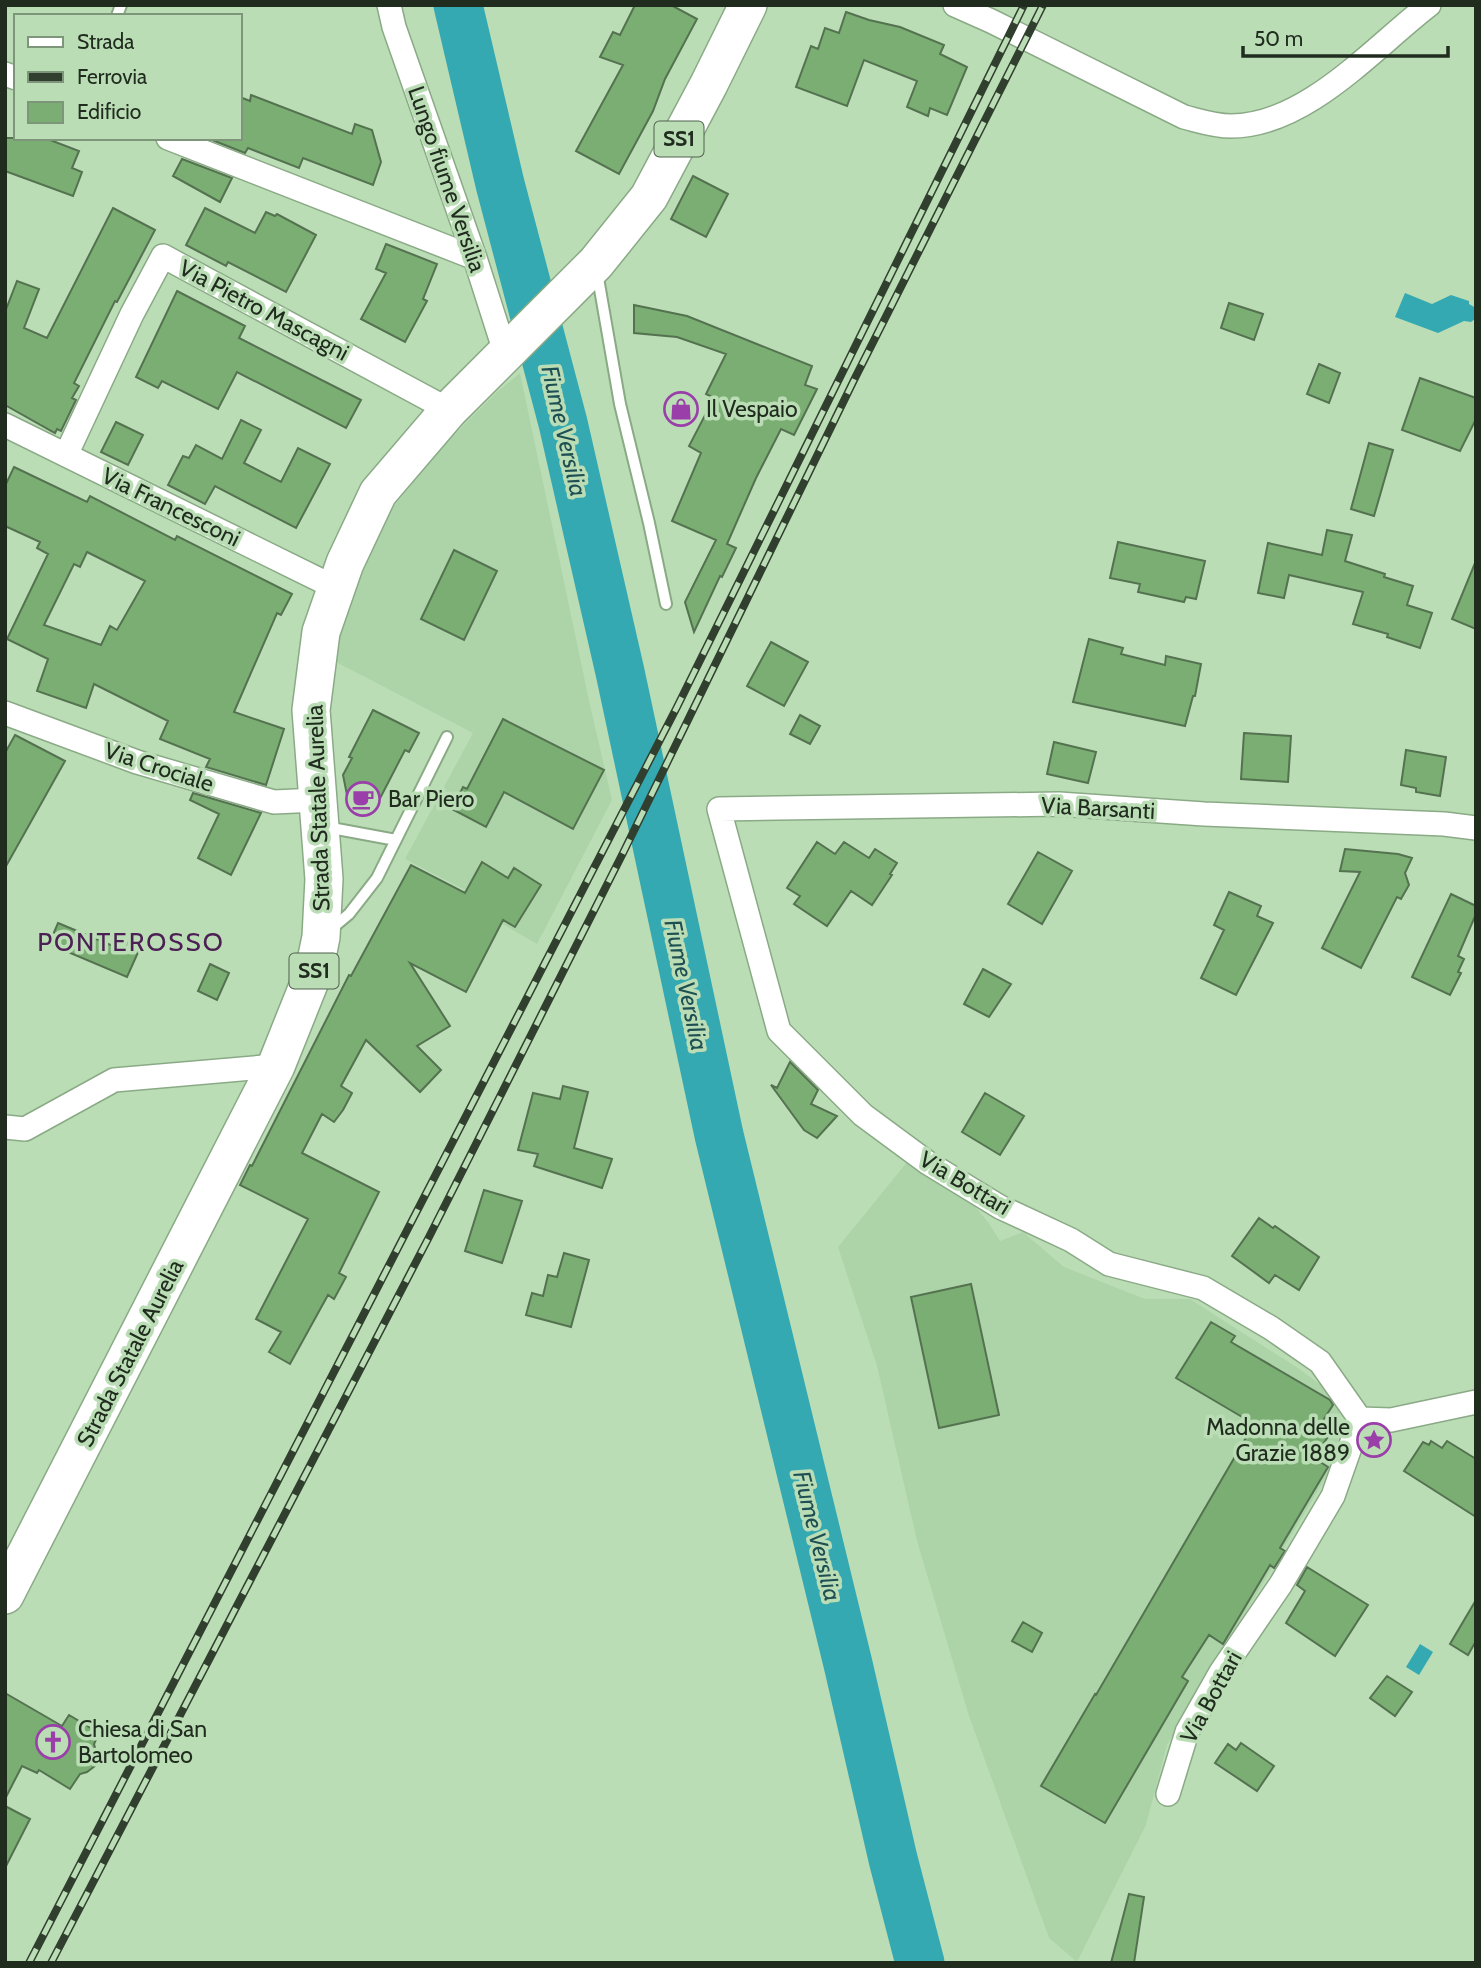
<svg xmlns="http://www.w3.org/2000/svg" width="1481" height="1968" viewBox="0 0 1481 1968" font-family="Cabin,sans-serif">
  <rect width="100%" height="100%" fill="#bbddb6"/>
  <path fill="#add4a8" d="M520,373l70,332 22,95 -75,144 -76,-44 4,-10 -60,-31 68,-126 -139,-72 20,-84 36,-66 56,-68 51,-51z
    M908,1161l64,42 16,19 12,19 23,-9 41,35 81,32h45l111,71 34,26 4,15 1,21 -8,35 -165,278 -21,80 -69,137 -28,-24 -80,-222 -52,-175 -40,-175 -39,-119z"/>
  <path fill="#35a9b1" d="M1405,293l27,11 19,-9 18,6v3l7,4v10l-5,4 -7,-1 -26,12 -43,-16z
    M1420,1644l13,8 -14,23 -13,-8z"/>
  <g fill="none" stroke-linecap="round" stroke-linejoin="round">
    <path stroke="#35a9b1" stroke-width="49" d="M458,5l42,179 63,239 57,249 99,463 129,529 45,195 27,104"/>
  </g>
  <path fill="#7aae73" stroke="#547250" stroke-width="2" fill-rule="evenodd" d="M635,5h36l26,14 -32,60 -12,32 -34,63 -43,-23 47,-86 -23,-8 13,-25 7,3z
    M846,12l23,8 31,7 44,18 -4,9 27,13 -20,48 -17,-7 -2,8 -21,-9 10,-26 -53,-21 -17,46 -51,-19 15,-41 7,3 7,-21 14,5z
    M251,95l101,39 3,-10 17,6 9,32 -8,23 -70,-27 -4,10 -51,-20 -3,5 -38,-15h33v-41l10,4z
    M5,138h40l34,13 -7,17 10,4 -9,24 -68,-25z
    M182,159l50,19 -12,24 -47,-26z
    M693,176l35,18 -22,43 -35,-18z
    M113,208l42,22 -38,72 -2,-1 -41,82 5,3 -7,12 4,2 -15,31 -4,-2 -2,4 -50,-28v-93l12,-31 22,8 -15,39 23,10z
    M205,208l50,25 11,-21 9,4 2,-2 39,21 -30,57 -58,-30 -2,4 -40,-21z
    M386,244l51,20 -14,35 4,2 -22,41 -44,-23 25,-46 -10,-4z
    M177,291l68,35 -6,12 122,62 -15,28 -109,-56 -19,37 -56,-28 -4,7 -22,-11z
    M1229,303l34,11 -9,26 -33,-12z
    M634,305l53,11 125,50 -7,19 12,4 -23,46 -13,-6 -25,49 -29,66 9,4 -14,29 -2,-1 -26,56 -9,-30 31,-62 -44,-19 29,-68 -12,-7 25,-48 -8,-4 20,-40 -49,-17 -43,-4z
    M1319,364l21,9 -11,30 -22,-9z
    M1420,378l56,20v21l-16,32 -58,-21z
    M241,420l20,10 -17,33 37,19 17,-34 32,16 -34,64 -81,-42 -10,18 -37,-19 15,-29 6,2 7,-13 26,14z
    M116,422l27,13 -15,30 -27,-13z
    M1369,443l24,7 -19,66 -23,-7z
    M14,467l73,35 3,-6 85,44 2,-4 115,58 -11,21 -4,-2 -43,99 50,17 -18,56 -60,-18 4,-8 -50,-20 8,-18 -74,-37 -8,24 -49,-17 11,-32 -41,-20 41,-85 -11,-6 3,-6 -35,-16v-40zM87,552l58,29 -28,49 -7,-4 -9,19 -57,-20 30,-61 6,3z
    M1327,530l25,5 -7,26 40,13 -1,3 29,9 -6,19 25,8 -12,35 -33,-11 1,-3 -35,-10 10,-32 -74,-17 -5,23 -26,-5 10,-50 54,12z
    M1118,542l87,19 -9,38 -10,-2 -2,5 -46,-10 2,-8 -30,-6z
    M454,550l43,21 -33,69 -43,-21z
    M1475,563h1v66l-24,-10z
    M1089,639l34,9 -2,6 44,11 1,-9 35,8 -6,32h-2l-8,30 -112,-24z
    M771,642l37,20 -24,44 -37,-20z
    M373,710l46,23 -10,19 -4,-2 -32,62 -25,-12 -5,-25 9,-17 -3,-1z
    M800,715l20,11 -10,18 -20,-10z
    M503,719l101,51 -31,59 -69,-37 -18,35 -34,-18 11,-22 4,2z
    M1244,733l47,3 -3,46 -47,-3z
    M15,735l50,26 -60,107v-115z
    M1054,742l42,10 -8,31 -41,-9z
    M1406,750l40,7 -6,39 -24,-4v-4l-15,-3z
    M193,793l68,20 -30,62 -33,-17 21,-44 -29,-14z
    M817,842l18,12 9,-12 25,16 6,-9 22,14 -7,11 2,1 -20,30 -21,-14 -24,35 -33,-22 6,-8 -13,-8z
    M1345,849l53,5 14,4 -7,15 4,12 -8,14 -4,-2 -36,71 -39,-20 38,-76 -20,-1z
    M1038,852l34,19 -30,53 -34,-20z
    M482,862l26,16 6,-10 27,17 -26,42 -12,-7 -37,72 -56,-29 40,63 -33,20 24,24 -21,22 -54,-52 -25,46 11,7 -9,17 -9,12 -12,-8 -20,39 77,39 -40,81 7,4 -12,22 -6,-4 -38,69 -21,-12 12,-20 -25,-13 52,-100 -68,-34 10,-20 2,1 97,-191 2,1 60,-111 54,28z
    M1229,892l32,14 -4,10 16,7 -37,72 -35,-17 23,-48 -10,-5z
    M1451,894l25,12v8l-18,42 6,3 -6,13 3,1 -11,22 -38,-18z
    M58,923l55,23 3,-8 24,10 -13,29 -78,-33z
    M210,964l19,9 -12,27 -19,-9z
    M983,969l28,15 -22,33 -25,-13z
    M790,1062l28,28 -7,14 26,12 -20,22 -13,-8 -33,-45 6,3z
    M563,1086l25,6 -14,56 38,11 -10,29 -68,-22 4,-12 -20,-4 15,-57 27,6z
    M985,1093l39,23 -24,39 -38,-23z
    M484,1190l38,11 -20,62 -37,-12z
    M1259,1218l14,10 2,-2 44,31 -20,33 -24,-15 -6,8 -37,-27z
    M564,1253l25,7 -18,67 -45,-12 6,-22 11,3 5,-21 9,2z
    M971,1284l28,131 -60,13 -28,-131z
    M1211,1322l24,14 -4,6 99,58 3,5 -11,17 11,7 -19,29 14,9 -48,81 5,3 -11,17 -4,-3 -47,79 -14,-9 -27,42 6,4 -83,142 -64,-37 54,-92 1,1 158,-271 -78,-46z
    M1431,1441l11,7 5,-7 29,18v58l-72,-46 19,-29 6,3z
    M1307,1567l61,38 -33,51 -49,-33 19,-32 -8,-6z
    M1476,1600v41l-8,14 -18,-11z
    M1023,1622l19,11 -10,19 -20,-11z
    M1387,1676l25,16 -17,24 -25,-18z
    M5,1693l57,33 7,-11 30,18 -5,11 3,11 -2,11 -8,6 -7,2 -10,15 -31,-19 -2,3 -15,-7 -17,33z
    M1241,1743l33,23 -17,25 -42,-28 13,-19 8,6z
    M5,1806l25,13 -25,49z
    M1129,1894l15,3 -10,66h-23z"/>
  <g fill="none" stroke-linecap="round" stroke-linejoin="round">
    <g stroke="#8aaa86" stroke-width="14">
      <path id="service" d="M117,16l4,-11
        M597,272l23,132 29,119 17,81
        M326,827l70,13
        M331,929l18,-15 28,-36 70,-141"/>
    </g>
    <g stroke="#8aaa86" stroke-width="26">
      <path id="minor" d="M389,5l5,22 81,231 30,94
        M955,5l36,16 193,96c16,4 30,9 47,9 75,0 142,-78 198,-121
        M5,74l11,4
        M168,138l307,120
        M5,425l331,163
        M66,455l66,-141 31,-58 286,154
        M5,713l132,49 137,40 43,-2
        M1476,828l-32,-4 -240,-10 -145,-10 -340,5 60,222 84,84 65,48 72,44 71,33 38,24 94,24 68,40 49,34 40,57 31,1 85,-18
        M5,1127l20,2 89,-49 162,-14
        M1168,1794l19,-62 34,-60 60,-88 52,-88 27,-77"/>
    </g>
    <g stroke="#8aaa86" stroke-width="40">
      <path id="primary" d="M5,1595l271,-529 38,-95 7,-34 3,-58 -13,-169 10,-78 24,-69 33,-70 71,-83 147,-147 53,-66 60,-113 39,-79"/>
    </g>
    <use href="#service" stroke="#fff" stroke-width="10"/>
    <use href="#minor" stroke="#fff" stroke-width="23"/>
    <use href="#primary" stroke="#fff" stroke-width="37"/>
    <g stroke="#313f2e" stroke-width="8">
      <path id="rail" d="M29,1963l648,-1256 347,-702
        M51,1963l378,-726 194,-384 232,-475 188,-373"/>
    </g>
    <use href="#rail" stroke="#bbddb6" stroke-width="5" stroke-dasharray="16" stroke-linecap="butt"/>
  </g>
  <defs>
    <g id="shop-ring" transform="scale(1.75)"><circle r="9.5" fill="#bbddb6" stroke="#9a3faa" stroke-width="1.5"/><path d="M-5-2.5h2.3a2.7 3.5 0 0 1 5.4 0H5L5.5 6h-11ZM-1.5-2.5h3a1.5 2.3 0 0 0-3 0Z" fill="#9a3faa"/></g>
    <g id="cafe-ring" transform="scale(1.75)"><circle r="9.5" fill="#bbddb6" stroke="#9a3faa" stroke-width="1.5"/><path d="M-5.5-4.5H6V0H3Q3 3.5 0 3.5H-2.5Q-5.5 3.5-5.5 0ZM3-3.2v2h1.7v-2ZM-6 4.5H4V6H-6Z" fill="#9a3faa"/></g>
    <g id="sight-ring" transform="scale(1.75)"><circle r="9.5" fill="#bbddb6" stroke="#9a3faa" stroke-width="1.5"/><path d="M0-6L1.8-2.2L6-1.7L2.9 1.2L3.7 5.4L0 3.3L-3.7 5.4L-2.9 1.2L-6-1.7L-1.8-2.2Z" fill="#9a3faa"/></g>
    <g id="church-ring" transform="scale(1.75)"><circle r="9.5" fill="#bbddb6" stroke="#9a3faa" stroke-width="1.5"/><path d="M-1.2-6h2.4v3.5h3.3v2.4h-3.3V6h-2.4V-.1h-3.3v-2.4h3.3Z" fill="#9a3faa"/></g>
  </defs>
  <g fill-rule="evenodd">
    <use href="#shop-ring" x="681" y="409"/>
    <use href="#cafe-ring" x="363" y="799"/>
    <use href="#sight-ring" x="1374" y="1440"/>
    <use href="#church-ring" x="53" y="1742"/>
  </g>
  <g text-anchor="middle" stroke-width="7" stroke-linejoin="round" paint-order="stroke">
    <g fill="#bbddb6" stroke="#4e614c" stroke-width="2">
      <rect x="654.5" y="121.5" width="49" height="35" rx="5"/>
      <rect x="289.5" y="953.5" width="49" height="35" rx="5"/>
    </g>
    <g font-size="21" font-weight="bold" fill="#202c1e">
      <text x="679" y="146">SS1</text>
      <text x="314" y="978">SS1</text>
    </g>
    <g font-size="23" fill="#202c1e" stroke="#bbddb6">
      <text transform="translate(447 179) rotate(71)" y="8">Lungo fiume Versilia</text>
      <text transform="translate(264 310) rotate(28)" y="8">Via Pietro Mascagni</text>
      <text transform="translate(171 507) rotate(26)" y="8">Via Francesconi</text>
      <text transform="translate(159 767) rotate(18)" y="8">Via Crociale</text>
      <text transform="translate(318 808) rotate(-92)" y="8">Strada Statale Aurelia</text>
      <text transform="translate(1098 808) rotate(3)" y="8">Via Barsanti</text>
      <text transform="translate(965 1183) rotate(31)" y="8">Via Bottari</text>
      <text transform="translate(130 1353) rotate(-63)" y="8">Strada Statale Aurelia</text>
      <text transform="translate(1211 1697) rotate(-61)" y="8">Via Bottari</text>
    </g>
    <g font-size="23" fill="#202c1e" stroke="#bbddb6" text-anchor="start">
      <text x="706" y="417">Il Vespaio</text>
      <text x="388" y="807">Bar Piero</text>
      <text x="1350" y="1435" text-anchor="end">Madonna delle<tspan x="1350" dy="26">Grazie 1889</tspan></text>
      <text x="78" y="1737">Chiesa di San<tspan x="78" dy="26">Bartolomeo</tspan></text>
    </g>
    <g font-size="24" font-style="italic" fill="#1e4f52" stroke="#bbddb6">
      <text transform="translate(564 431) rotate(77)" y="8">Fiume Versilia</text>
      <text transform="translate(686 985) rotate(78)" y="8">Fiume Versilia</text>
      <text transform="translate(817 1536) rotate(76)" y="8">Fiume Versilia</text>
    </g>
    <g font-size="26" letter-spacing="2" fill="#4c2054" stroke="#bbddb6">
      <text x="131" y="951">PONTEROSSO</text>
    </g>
  </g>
  <rect width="1481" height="1968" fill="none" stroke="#202c1e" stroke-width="14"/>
  <rect x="14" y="14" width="228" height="126" fill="#bbddb6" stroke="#7d9679" stroke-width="2"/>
  <rect x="28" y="37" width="35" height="10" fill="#ffffff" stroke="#7d9679" stroke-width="2"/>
  <text x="77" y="49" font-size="21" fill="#202c1e">Strada</text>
  <rect x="28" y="72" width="35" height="10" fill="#313f2e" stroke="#7d9679" stroke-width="2"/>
  <text x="77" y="84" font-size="21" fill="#202c1e">Ferrovia</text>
  <rect x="28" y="102" width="35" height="21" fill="#7aae73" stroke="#7d9679" stroke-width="2"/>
  <text x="77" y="119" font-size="21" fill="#202c1e">Edificio</text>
  <path d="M1243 46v10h205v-10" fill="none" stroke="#202c1e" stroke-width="3.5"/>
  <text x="1254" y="46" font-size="21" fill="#202c1e" stroke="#bbddb6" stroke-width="5" paint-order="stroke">50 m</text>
</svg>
